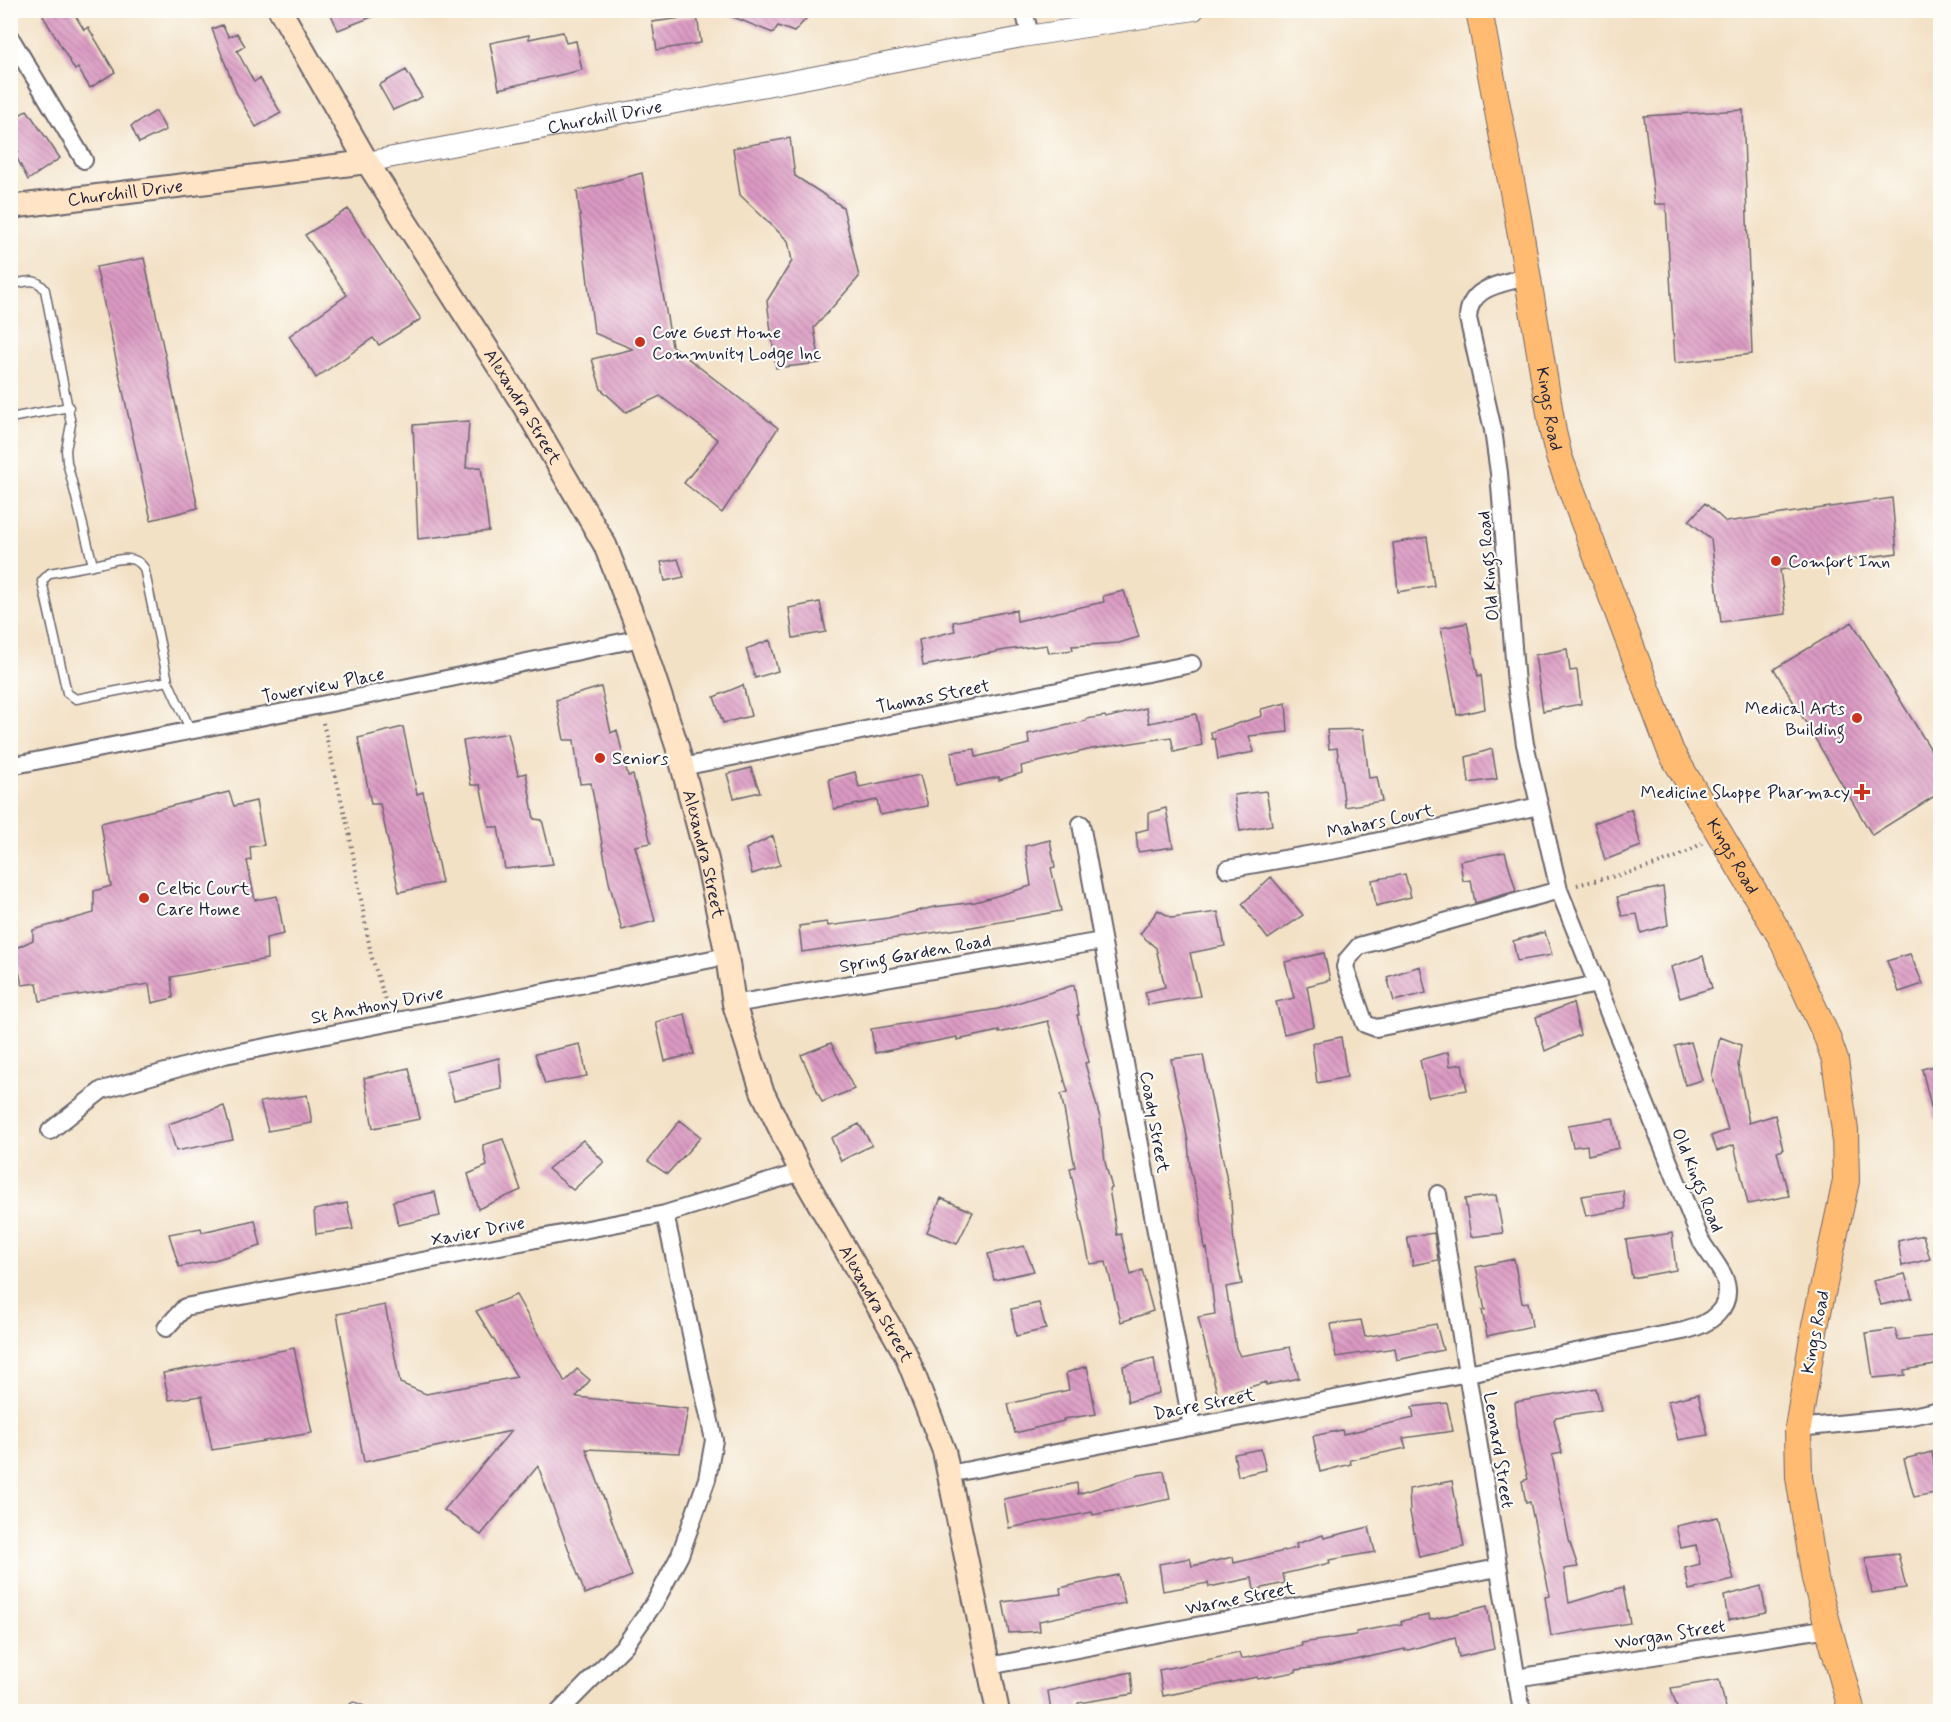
<svg xmlns="http://www.w3.org/2000/svg" width="1951" height="1722" viewBox="0 0 1951 1722" font-family="Mynerve,sans-serif">
  <defs>
    <pattern id="building-back-hatch" width="6" height="6" patternUnits="userSpaceOnUse" patternTransform="scale(1.5)"><rect width="6" height="6" fill="#dc9ac3"/><path d="M-1 5l2 2M0 0l6 6M5-1l2 2" fill="none" stroke="#b27da0"/></pattern>
  </defs>
  <rect width="100%" height="100%" fill="#fdfcf7"/>
  <filter id="ink" filterUnits="userSpaceOnUse"><feTurbulence type="fractalNoise" baseFrequency=".0167" numOctaves="2"/><feDisplacementMap in="SourceGraphic" scale="12" xChannelSelector="R" yChannelSelector="G"/><feConvolveMatrix kernelMatrix="1 2 1 2 8 2 1 2 1" color-interpolation-filters="sRGB"/></filter>
  <filter id="wash" filterUnits="userSpaceOnUse"><feTurbulence type="fractalNoise" baseFrequency=".008" numOctaves="4" result="noise"/><feDisplacementMap in="SourceGraphic" scale="24" xChannelSelector="R" yChannelSelector="G"/><feGaussianBlur stdDeviation="1.35" result="paint"/><feColorMatrix in="noise" values="0 0 0 0 0 0 0 0 0 0 0 0 0 0 0 0 0 1.4 0 .05"/><feComposite in="paint" operator="in"/></filter>
  <g filter="url(#wash)">
    <rect width="100%" height="100%" fill="#f3e1c6"/>
    <g id="blocks">
      <path fill="url(#building-back-hatch)" d="M52,10h20l12,20 4,-3 27,45 -25,16 -12,-20 -3,2 -32,-54z
        M329,10h56v2l-47,18z
        M716,10h98l-20,22 -16,-6 -5,7z
        M697,16l4,27 -44,7 -5,-28z
        M222,25l7,12 8,-4 8,13 -8,5 17,31 6,-4 21,35 -25,14 -20,-35 -24,-63z
        M563,32l3,11 10,-2 6,29 -83,19 -9,-46 39,-8v4z
        M406,70l16,27 -29,13 -14,-25z
        M27,110l33,48 -32,22 -13,-26 4,-2 -9,-14v-16z
        M1743,110l9,244 -77,9 -9,-159h-11l-11,-88z
        M156,111l10,19 -27,13 -8,-17z
        M790,138l5,38 48,31 16,70 -45,51 6,35 -44,5 -9,-67 25,-40 -4,-20 -48,-46 -7,-47z
        M642,173l30,173 106,82 -56,85 -38,-30 34,-43 -58,-44 -34,16 -25,-23 -9,-30 41,-10 -39,-16 -17,-142z
        M348,209l73,110 -42,26 -6,-7 -57,40 -27,-42 58,-41 -42,-60z
        M144,258l54,250 -47,12 -55,-253z
        M469,421l-3,47 15,-1 8,64 -71,8 -5,-114z
        M1892,498l5,55 -117,17 6,44 -65,8 -10,-83 -22,-18 16,-18 21,19z
        M1427,537l7,49 -36,6 -5,-49z
        M678,559l6,18 -19,4 -4,-19z
        M1124,591l15,46 -20,6 -47,3 1,4 -24,3 -2,-8 -41,5 -83,16 -4,-26 36,-9 -2,-9 63,-12 1,11 87,-19 -1,-6z
        M820,602l6,30 -33,6 -4,-30z
        M1852,622l89,144v26l-69,43 -98,-166z
        M1467,623l11,53 3,-1 4,34 -28,6 -16,-87z
        M770,640l8,31 -23,7 -9,-29z
        M1567,649l3,22 7,-1 4,34 -38,7 -8,-56z
        M743,685l8,31 -28,7 -9,-26z
        M601,687l10,46 6,-3 11,46 5,-1 18,68 -16,3 20,75 -33,9 -13,-48 -18,-99 -11,1 -6,-44h-10l-8,-40z
        M1286,703l2,29 -39,4 5,16 -36,7 -3,-20h-3l-1,-7 51,-16 -1,-7z
        M1146,708l3,15 47,-9 6,31 -28,7 -3,-15 -79,12 -71,17 1,7 -23,7v-3l-43,9 -5,-34 24,-3 1,8 53,-13 -1,-10 58,-13v-2l19,-3 1,2z
        M403,727l14,67 6,-2 19,91 -43,9 -19,-88h-9l-13,-66z
        M1363,729l6,49 8,-1 5,24 -37,6 -8,-59 -8,1 -2,-19z
        M508,733l10,42 8,-2 8,46 8,1 11,44 -48,5 -7,-42h-9l-9,-42h-9l-8,-44z
        M1492,749l5,30 -28,4 -3,-26z
        M751,768l9,24 -26,6 -7,-24z
        M855,772l4,15 61,-12 8,31 -48,9 -3,-15 -43,9 -5,-30z
        M1266,791l6,34 -32,6 -6,-36z
        M229,792l5,14 22,-5 8,44 -14,2 1,13 -4,1 8,39 22,-4 7,38 -18,4 1,21 -96,18 2,21 -21,5 -3,-19 -109,17 -3,-18 -15,2 -8,-36 19,-9v-10l61,-17v-22l17,-5 -10,-63z
        M1166,808l7,39 -35,5 -2,-20 12,-3v-16z
        M1631,809l10,37 -36,14 -11,-37z
        M773,836l7,29 -28,9 -6,-25z
        M1050,840l5,27 -4,1 10,43 -89,16 -170,25 -3,-26 28,-4 1,4 60,-8 46,-11 41,-5 56,-16 -6,-40z
        M1505,852l11,39 -41,12 -4,-23 -8,1 -3,-20z
        M1405,874l6,23 -35,9 -4,-26z
        M1271,877l32,38 -35,24 -26,-35z
        M1663,887l5,38 -27,8 -4,-19 -15,2 -5,-19z
        M1158,910l14,8 46,-6 7,34 -35,7 10,43 -52,9 -3,-13 20,-5 -9,-39 -16,-14z
        M1545,932l7,23 -35,6 -4,-20z
        M1324,953l6,27 -23,6 7,40 -30,8 -8,-32 18,-4 -9,-36z
        M1910,954l13,30 -24,8 -12,-31z
        M1703,956l9,32 -32,10 -9,-31z
        M1420,966l6,27 -32,8 -7,-24z
        M1074,985l5,30h-2l12,47 -4,1 15,55 5,44 7,26 -3,1 8,46 4,-1 10,41 11,-5 11,41 -32,11 -15,-60 -16,2 -20,-96 5,-1 -14,-73 7,-2 -20,-71 -49,12v-2l-42,9v-3l-82,16 -4,-24 127,-20z
        M1573,1003l7,32 -35,16 -9,-34z
        M685,1014l9,40 -29,7 -9,-39z
        M1341,1037l6,40 -30,6 -5,-40z
        M1720,1037l21,8 -3,20 11,58 26,-8 8,35 -6,2 12,44 -41,8 -14,-59 -17,6 -6,-15 17,-6 -16,-55z
        M1691,1042l11,38 -17,5 -10,-39z
        M831,1043l23,46 -32,13 -21,-47z
        M580,1044l7,32 -42,8 -10,-30z
        M1448,1052l2,14 12,-2 5,26 -39,7 -8,-37z
        M1203,1055l28,147 3,42 8,40 -16,3 10,61 4,8 50,-9 9,31 -33,7v-3l-48,15 -20,-80 17,-3 -8,-66 -2,1 -5,-40 -10,-41 -2,-27 -17,-82z
        M499,1058l3,31 -48,11 -8,-29z
        M1941,1064v54l-7,1 -12,-50z
        M409,1068l11,51 -47,9 -9,-50z
        M307,1095l5,28 -44,8 -8,-29z
        M224,1106l9,34 -57,11 -8,-27z
        M1613,1118l6,30 -31,7 -1,-10 -14,2 -5,-22z
        M680,1120l21,17 -34,37 -19,-13z
        M859,1124l13,21 -31,16 -10,-23z
        M503,1139l18,51 -43,19 -10,-35 19,-8 -4,-21z
        M583,1140l21,22 -31,28 -25,-21z
        M1623,1190l2,19 -39,7 -5,-20z
        M435,1192l5,24 -42,9 -5,-24z
        M1496,1195l7,38 -32,4 -6,-38z
        M941,1198l32,14 -16,32 -30,-12z
        M347,1203l6,26 -37,5 -2,-24z
        M255,1220l6,26 -50,15 -32,6 -10,-33 32,-6 1,4z
        M1434,1233l4,27 -25,5 -6,-28z
        M1672,1233l4,37 -44,8 -6,-38z
        M1923,1235l7,24 -28,7 -4,-25z
        M1024,1246l10,25 -40,9 -6,-26z
        M1514,1259l8,44 6,-1 4,24 -45,10 -5,-26h3l-9,-43z
        M1905,1274l7,24 -31,7 -8,-24z
        M516,1295l49,87 12,-13 13,11 -14,17 112,12 -8,44 -94,-4 46,127 -47,18 -47,-128 -57,69 -37,-25 67,-79 -147,31 -27,-148 48,-9 15,78 26,11 91,-17 -41,-66z
        M1039,1303l7,26 -30,7 -5,-27z
        M1361,1320l4,17 71,-13 7,26 -46,10 -2,-12 -59,9 -5,-33z
        M1895,1329l3,11 43,-5v29l-37,6 1,5 -32,3 -7,-45z
        M294,1348l18,85 -100,17 -10,-54 -33,4 -6,-27z
        M1154,1358l5,35 -31,9 -5,-36z
        M1087,1366l9,48 -33,5 1,2 -49,12 -7,-29 61,-14 -3,-17z
        M1596,1388l5,22 -45,7 -2,3 8,33 -10,2 17,85 9,27 -14,2 5,34 54,-16 7,36 -79,13 -6,-39 5,-1 -20,-94 -4,1 -4,-22 6,-2 -9,-37 -4,-40z
        M1698,1394l10,41 -30,5 -10,-39z
        M1447,1403l6,28 -50,7 3,10 -56,12 1,4 -31,8 -7,-36 29,-6 1,4 71,-16 -2,-11z
        M1261,1449l5,21 -28,6 -4,-22z
        M1932,1452l8,40 -26,5 -10,-38z
        M1164,1471l6,28 -77,16 -1,-3 -83,16 -5,-29 73,-16 1,11 61,-19z
        M1452,1481l12,66 -45,10 -9,-45 -1,-23z
        M1718,1517l16,63 -45,10 -4,-22 15,-4 -4,-19 -15,3 -5,-22z
        M1369,1527l6,25 -46,8 1,3 -47,11 2,9 -31,7 -2,-12 -43,9 -1,-4 -45,8 -4,-27 31,-6 2,8 41,-9 1,6 63,-15 -1,-4 27,-9 1,3z
        M1898,1554l8,34 -34,5 -7,-35z
        M1118,1575l7,28 -86,18 1,10 -31,2 -6,-31 58,-8 -1,-6z
        M1761,1586l5,26 -38,8 -4,-24z
        M1487,1606l7,43 -35,8 -4,-20 -50,14v-2l-73,16 -36,5v2l-38,7 -1,-2 -94,19 -4,-26 80,-17 2,6 61,-13 -1,-3 55,-8v-3l46,-8 -1,-3 28,-6 1,5z
        M1131,1672l2,22 -55,9 2,9h-29l-3,-21z
        M1719,1680l8,32h-49l-7,-24z"/>
    </g>
  </g>
  <g filter="url(#ink)">
    <use href="#blocks" fill-opacity="0" stroke="#6b656c" stroke-width="1.5"/>
    <g fill="none" stroke-linecap="round" stroke-linejoin="round">
      <g stroke="#6b656c" stroke-width="11">
        <path id="service" d="M10,285c15,-3 26,-9 35,5l26,134 -5,26 1,12 26,103c18,-3 40,-14 51,3l24,113 23,50
          M10,418l59,-11
          M93,565l-43,8 -8,8 25,112 9,6 92,-18
          M349,1712l5,-5 12,5"/>
      </g>
      <g stroke="#6b656c" stroke-width="20">
        <path id="minor" d="M1024,10l6,25
          M10,37l74,123
          M10,766l341,-67 290,-61
          M682,767l510,-103
          M1081,824l111,603
          M1227,869l120,-21 192,-42
          M1559,890l-200,56 -12,14 -2,7 20,57 11,4 222,-44
          M734,1004l368,-63
          M50,1131l52,-41 123,-35 502,-99
          M1438,1194l84,518
          M166,1328l19,-21 480,-93 136,-42
          M1798,1428l109,-11 33,-7
          M949,1474l734,-143c26,-6 53,-23 41,-54 -6,-13 -16,-24 -23,-36l-142,-351 -34,-146 -9,-60 -17,-211 -6,-43 -25,-112c1,-33 36,-34 60,-42
          M989,1666l509,-98
          M1516,1678l313,-50
          M559,1712l66,-67 30,-43 25,-47 27,-76 7,-39 -49,-226"/>
      </g>
      <g stroke="#6b656c" stroke-width="22">
        <g id="tertiary">
          <path id="s1" d="M367,162l655,-125 172,-27"/>
        </g>
      </g>
      <g stroke="#6b656c" stroke-width="26">
        <g id="secondary">
          <path id="s2" d="M280,10l87,152 157,244 81,139 35,90 37,111 30,114 20,96 7,48 28,87 39,81 105,183 38,96 54,261"/>
          <path id="s3" d="M10,207l357,-45"/>
        </g>
      </g>
      <g stroke="#6b656c" stroke-width="28">
        <g id="primary">
          <path id="s4" d="M1479,10l39,208 35,214 6,25 112,295 110,185 46,100 8,23 10,71 1,50 -31,145 -17,102 1,49 16,102 37,133"/>
        </g>
      </g>
      <path stroke="#6b656c" stroke-width="4" stroke-dasharray="1.5 4.5" stroke-linecap="butt" d="M323,723l26,109 22,123 16,50
        M1577,885c43,-11 87,-17 125,-42"/>
      <use href="#service" stroke="#fff" stroke-width="8"/>
      <use href="#minor" stroke="#fff" stroke-width="16"/>
      <use href="#tertiary" stroke="#fff" stroke-width="20"/>
      <use href="#secondary" stroke="#ffe4c6" stroke-width="22"/>
      <use href="#primary" stroke="#ffbb71" stroke-width="26"/>
    </g>
  </g>
  <g fill="#c8321e" stroke="#fdfcf7" stroke-width="2">
    <circle cx="640" cy="342" r="6"/>
    <circle cx="1776" cy="561" r="6"/>
    <circle cx="1857" cy="718" r="6"/>
    <circle cx="600" cy="758" r="6"/>
    <path d="M1859 783h6v6h6v6h-6v6h-6v-6h-6v-6h6z"/>
    <circle cx="144" cy="898" r="6"/>
  </g>
  <g text-anchor="middle" stroke-width="4.5" stroke-linejoin="round" paint-order="stroke">
    <g font-size="18" fill="#22223b" stroke="#fdfcf7">
      <text dy="6" stroke="none"><textPath href="#s1" startOffset="242">Churchill Drive</textPath></text>
      <text dy="6" stroke="none"><textPath href="#s3" startOffset="116">Churchill Drive</textPath></text>
      <text dy="6" stroke="none"><textPath href="#s2" startOffset="465">Alexandra Street</textPath></text>
      <text dy="6" stroke="none"><textPath href="#s4" startOffset="405">Kings Road</textPath></text>
      <text transform="translate(1488 566) rotate(-95)" y="6">Old Kings Road</text>
      <text transform="translate(323 685) rotate(-11)" y="6">Towerview Place</text>
      <text transform="translate(933 696) rotate(-11)" y="6">Thomas Street</text>
      <text transform="translate(1380 821) rotate(-12)" y="6">Mahars Court</text>
      <text dy="6" stroke="none"><textPath href="#s2" startOffset="951">Alexandra Street</textPath></text>
      <text dy="6" stroke="none"><textPath href="#s4" startOffset="891">Kings Road</textPath></text>
      <text transform="translate(915 953) rotate(-10)" y="6">Spring Garden Road</text>
      <text transform="translate(377 1005) rotate(-11)" y="6">St Anthony Drive</text>
      <text transform="translate(1155 1122) rotate(80)" y="6">Coady Street</text>
      <text transform="translate(1698 1180) rotate(68)" y="6">Old Kings Road</text>
      <text transform="translate(478 1231) rotate(-11)" y="6">Xavier Drive</text>
      <text dy="6" stroke="none"><textPath href="#s2" startOffset="1437">Alexandra Street</textPath></text>
      <text transform="translate(1815 1332) rotate(-79)" y="6">Kings Road</text>
      <text transform="translate(1204 1404) rotate(-11)" y="6">Dacre Street</text>
      <text transform="translate(1499 1450) rotate(81)" y="6">Leonard Street</text>
      <text transform="translate(1240 1598) rotate(-11)" y="6">Warne Street</text>
      <text transform="translate(1670 1634) rotate(-9)" y="6">Worgan Street</text>
    </g>
    <g font-size="18" fill="#22223b" stroke="#fdfcf7" text-anchor="start">
      <text x="652" y="338">Cove Guest Home<tspan x="652" dy="21">Community Lodge Inc</tspan></text>
      <text x="1788" y="567">Comfort Inn</text>
      <text x="1845" y="714" text-anchor="end">Medical Arts<tspan x="1845" dy="21">Building</tspan></text>
      <text x="612" y="764">Seniors</text>
      <text x="1850" y="798" text-anchor="end">Medicine Shoppe Pharmacy</text>
      <text x="156" y="894">Celtic Court<tspan x="156" dy="21">Care Home</tspan></text>
    </g>
  </g>
  <rect width="1951" height="1722" fill="none" stroke="#fdfcf7" stroke-width="36"/>
</svg>
